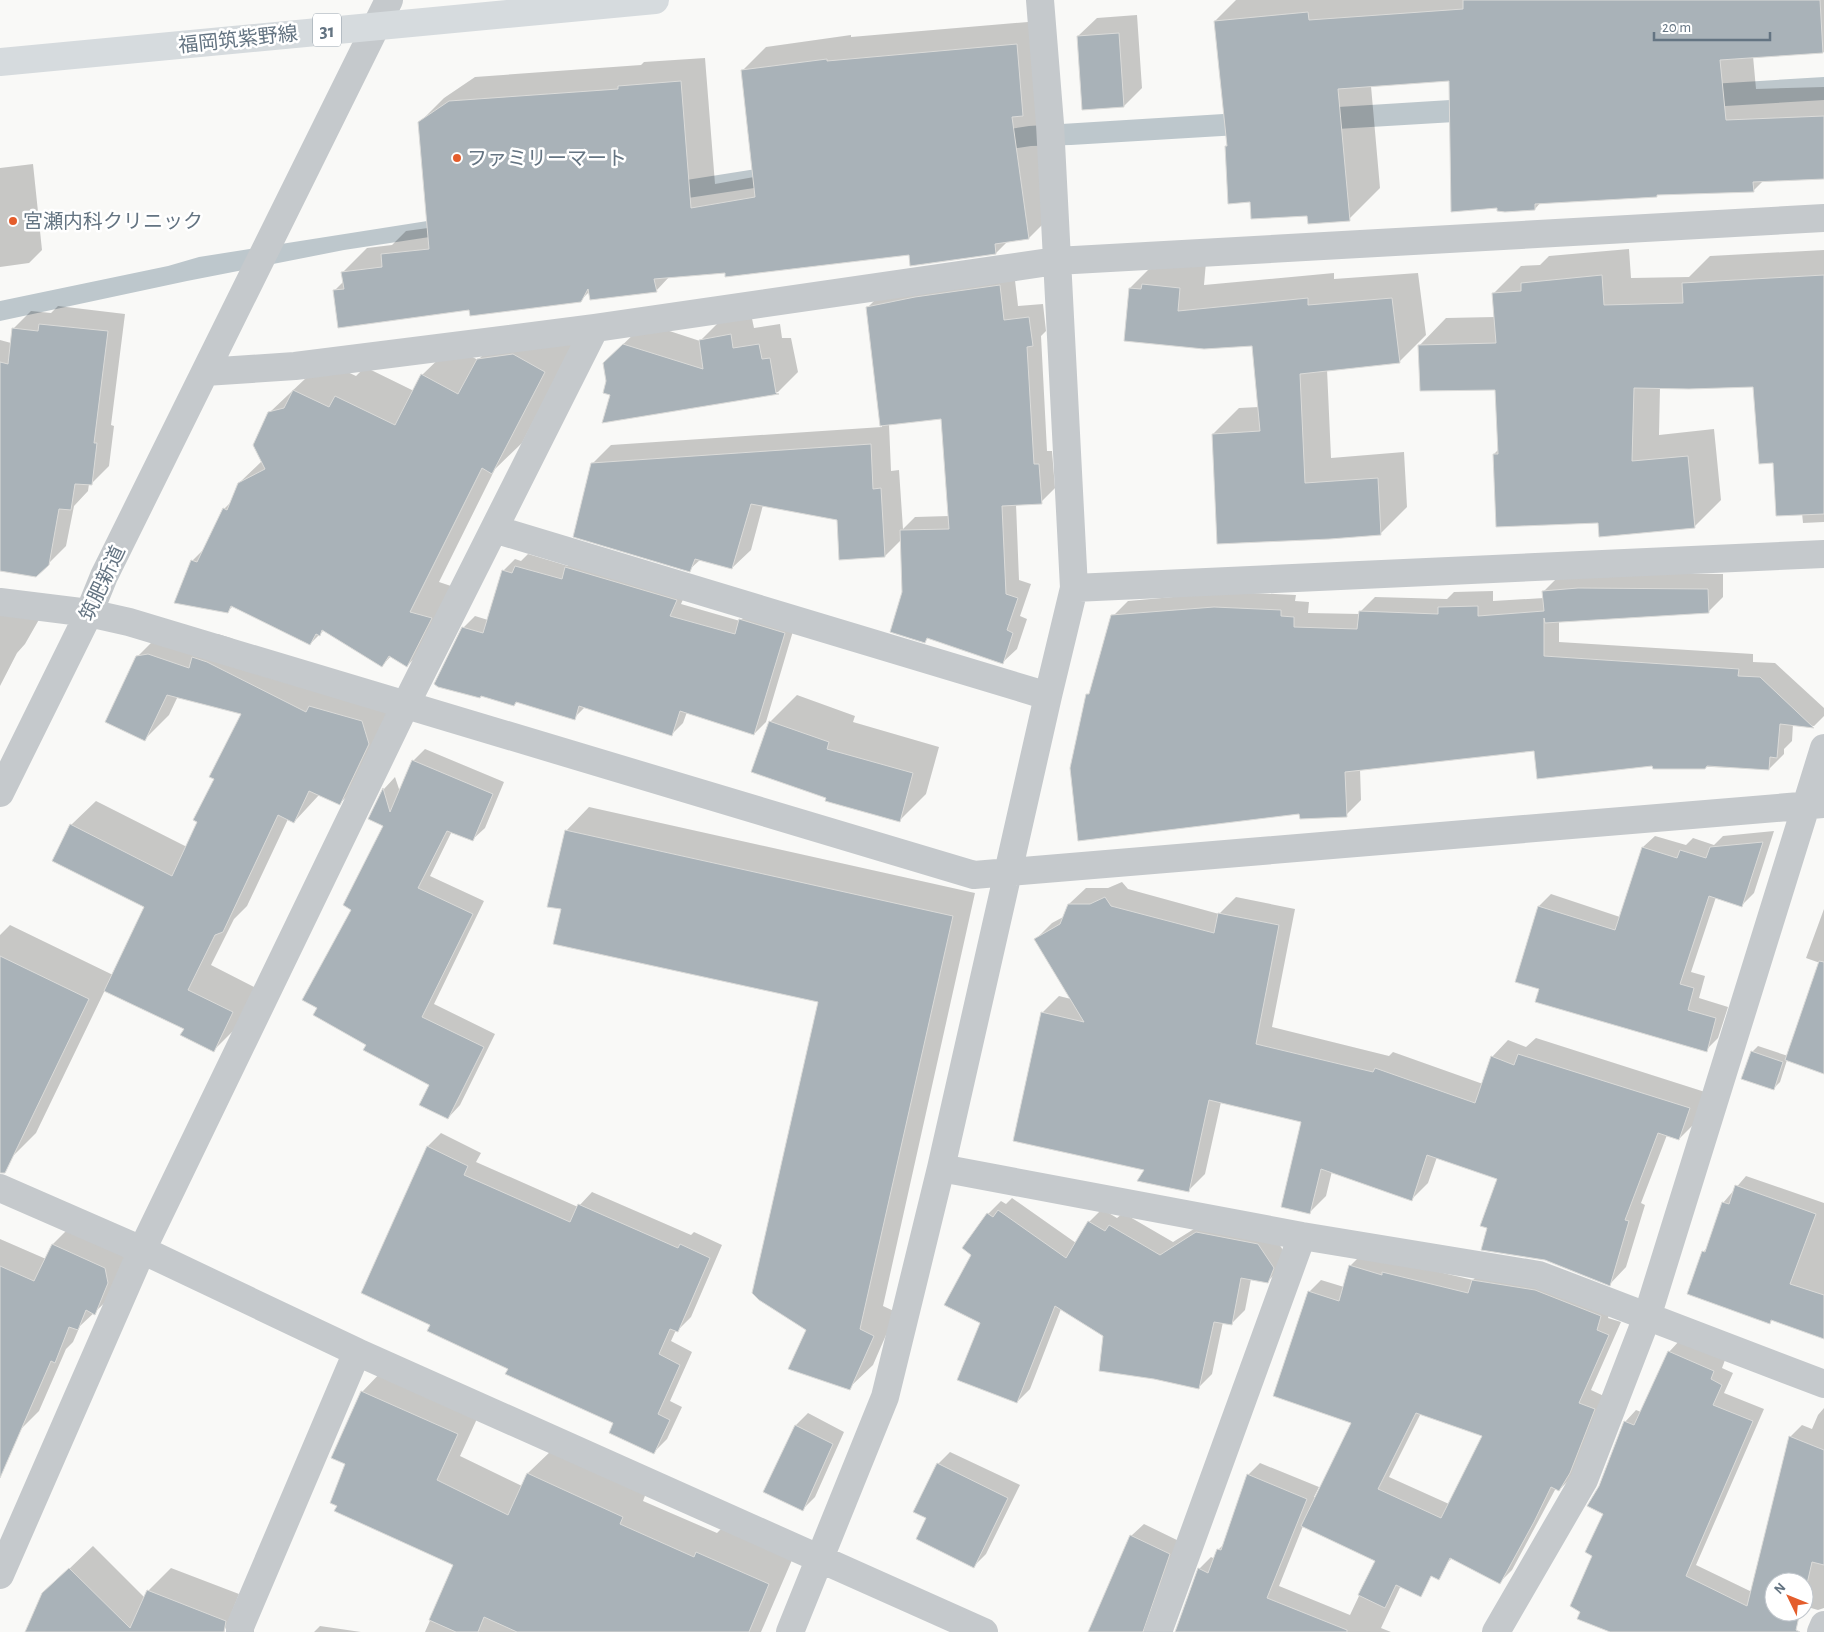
<svg xmlns="http://www.w3.org/2000/svg" width="1824" height="1632" viewBox="0 0 1824 1632" font-family="'Alegreya Sans','Noto Sans JP',sans-serif">
  <rect width="100%" height="100%" fill="#f9f9f7"/>
  <path fill="#bdc7cc" d="M1824,77v23l-753,45 -40,1 -687,104 -157,31 -187,40v-20l168,-35 31,-9 830,-131z"/>
  <path fill="#0003" fill-rule="evenodd" d="M1236,0h588v52l-71,4 3,33 68,-2v91l-60,2 -11,11 -95,3 -2,2 -115,6 -6,7 -85,-129 -79,6 9,102 -31,31 -41,-4 -57,-14 -25,-54 2,-3 -13,-123z
    M1137,15l5,73 -18,18 -46,-70 19,-18z
    M1040,21l13,193 -24,24 -21,3 -12,12 -86,1 -240,22 -14,15h-66l-9,9 -111,9 -136,-18 10,-10 -1,-9 24,-24 25,-3 14,-14 22,-3 -9,-105 25,-25 31,-21 166,-12 3,-3 61,-4 10,126 39,-7 -12,-106 24,-24 85,-12v2z
    M33,164l9,86 -13,13 -29,4v-99z
    M1629,249l2,29 58,-1 21,-21 114,-6v272l-21,1 -1,-10 -28,-51 -20,-77 -94,2 -1,48 55,-6 7,71 -27,27 -95,-5 -105,-68 5,-5 -3,-60 -77,-43 27,-28 49,-1 -1,-24 27,-27 19,-1 9,-9z
    M1156,262h50l-2,23 130,-12v6l84,-6 8,62 -27,27 -72,7 4,89 73,-6 3,55 -26,26 -168,-99 26,-26 20,-1 -6,-62 -49,3 -74,-60z
    M1014,272l4,34 25,-2 3,27 -5,5 6,115h5l3,37 -14,14 -25,2 3,76 12,4 -11,32 7,3 -10,30 -14,13 -74,-25 -4,4 -22,-48 -1,-54 -17,17 -47,-37 -75,-14 -12,45 -19,18 -31,-9 -12,11 -97,-106 19,-19 271,-18 -15,-119 14,-14zM942,418l7,98 -34,1 -12,12 -4,-59 -8,1 -2,-47z
    M58,306l67,8 -14,111 3,1 -5,40 -18,18h-2l-1,7 -14,15 -8,40 -18,18 -48,5v-229l11,3 2,-14 18,-18 20,2z
    M751,314l3,14 26,-4 2,14h9l7,34 -20,20 -174,30 7,-28 -7,-31 41,-40 55,18 21,-21z
    M508,330l66,12 -52,101 -27,26 -56,113 21,7 -24,47 -29,30 -16,-10 -9,10 -58,-36 -14,14 -77,-38 -6,6 -35,-51 13,-13 19,-39 8,-8 7,-18 23,-22 8,-49 54,-51 32,15 9,-9 49,24 8,-16 30,-29 26,14z
    M528,554l40,12 10,-11 110,33 -7,16 59,17 13,-13 43,13 -30,101 -12,12 -67,-22 -4,11 -12,12 -86,-28 -11,11 -56,-17 -4,4 -51,-77 12,-12 13,4 15,-49 12,-12 6,2z
    M1593,573l130,1v23l-15,15 -149,9v21l194,12v8l22,1 49,45v8l-10,10 -21,-2 -1,17 -8,8v5l-15,15 -115,-4 -119,-15 -175,19 1,31 -15,15 -46,-2 -212,-118 3,-4 22,-75 15,-15 101,-9 67,3 -1,6 14,1 -1,11 52,1v-2l15,-15 72,2 7,-7 39,-1v10l51,-3v-7l15,-15z
    M0,592l49,10 -24,42 -8,9 -17,33z
    M162,632l47,10 9,-8 13,4 98,49 57,10 7,22 -29,61 -25,24 -20,-9 -25,27 -6,-3 -41,87 -13,13 -23,46 45,23 -18,38 -24,24 -29,-22 -80,-38 -69,143 -25,25 -11,-6v-217l10,-10 103,50 33,-69 -75,-81 25,-24 91,46 56,-134 -65,-17 -9,19 -25,25 -7,-83z
    M797,695l58,21 -2,6 86,25 -13,47 -27,27 -129,-99z
    M425,749l79,33 -19,46 -13,12 -20,-9 -22,45 54,25 -50,103 61,30 -35,71 -12,13 -17,-34 -63,-40 -15,-135 32,-84 -15,-7 14,-29 11,-12 5,15 13,-31z
    M589,807l386,86 -92,413 13,6 -23,53 -24,23 -42,-58 12,-329 -253,-170z
    M1774,831l-20,62 -12,12 -26,-8 -25,75 14,4 -6,22 29,9 -10,31 -12,12 -189,-69 22,-75 12,-12 69,23 23,-70 12,-11 31,9 7,-7 21,7 9,-9z
    M1122,882l6,7 91,25 17,-17 59,12 -23,118 117,29 4,-4 90,32 9,-27 16,-17 18,7 10,-9 169,54 -9,30 -17,17 -12,-4 -26,68 4,2 -19,62 -16,17 -112,-106 -61,-21 -9,26 -16,16 -80,-28 -6,25 -17,17 -7,-92 -81,-19 -16,72 -17,17 -42,-22 -104,-156 17,-17 12,3 -36,-59 17,-17 13,-7 4,-12 17,-16h22z
    M1824,909v163l-37,-12 -7,22 -6,6 -22,-36 6,-6 30,10 32,-93 -14,-5z
    M441,1133l40,20 -5,9 102,45 14,-15 99,43 3,-3 28,13 -31,72 -13,13h-2l-5,11 21,11 -22,49 12,6 -15,32 -13,13 -39,-30 -106,-54 -77,-43 -69,-32 65,-147z
    M1746,1176l78,27v134l-51,-17 -4,3 -66,-71 5,-5 15,-44z
    M1012,1198l64,45 13,-21 13,-13 15,9 6,-5 50,29 37,-23 61,12 15,24 -5,13 -13,13 -17,-2 -6,31 -13,13 -9,-1 -11,52 -13,13 -94,-52 -44,-26 -31,80 -13,13 -36,-79 -8,-69 15,-40 13,-13 5,3z
    M72,1225l52,24 2,14 -12,31 -34,32 -7,16 -7,7 -27,62 -19,19 -20,-9v-182l46,20 7,-15z
    M1362,1254l111,26 12,-12 127,36 -4,14 13,4 -30,68 15,7 -35,81 -12,12 -3,-2 -44,82 -12,12 -48,-24 -7,7 -142,-39 -24,60 71,29 17,-36h37l-23,49 10,4h-215l23,-63 12,-12 4,2 3,-9 6,-6 24,-69 12,-12 59,24 -5,10 2,1 37,-76 -44,-130 12,-12 23,7 6,-21zM1421,1413l63,23 -35,68 -60,-27z
    M1680,1340l45,20 -3,8 11,5 -9,20 40,16 -68,156 56,27 39,-156 11,-11 10,4 6,-14 6,-7v200l-6,2 -14,-4v-24h-30v30h13l-10,20h-164l-20,-77 11,-42 -4,-27 25,-64 11,-12 5,2 28,-60z
    M385,1368l96,42 -21,46 62,30 6,-13 24,-23 94,43 -3,8 74,32 4,-4 71,31 -31,72h-336l30,-68 -116,-58 23,-114z
    M808,1413l36,19 -29,65 -12,12 -38,-18 31,-66z
    M950,1452l70,33 -34,69 -12,12 -47,-48 11,-54z
    M1144,1524l37,18 -28,90h-63l41,-96z
    M93,1546l52,52 3,-7 23,-23 68,26 -15,38h-197l16,-38z
    M320,1626l41,6h-47z"/>
  <path fill="#a9b2b8" stroke="#dbdbd9" fill-rule="evenodd" d="M1463,0h357l3,53 -103,7 6,60 98,-4v63l-71,3 1,10 -97,3v2l-122,7v6l-30,2 -8,-1v-3l-46,4 -2,-131 -111,8 12,132 -42,3 -1,-8 -56,3 -1,-17 -22,2 -3,-58h2l-13,-125 94,-9 1,8 154,-11z
    M1119,33l5,74 -42,3 -5,-74z
    M1017,44l6,72 -11,1 17,122 -34,5 1,10 -86,12 -1,-11 -184,22v-4l-71,6 3,13 -67,8 -2,-11 -7,13 -111,14 -1,-6 -131,18 -5,-38 11,-1 -3,-17 41,-5 -1,-13 48,-5 -11,-127 31,-21 169,-12v-3l63,-5 10,127 64,-11 -14,-127 86,-11v2z
    M1602,275l2,30 79,-2 -1,-20 142,-8v239l-48,2 -3,-53 -14,1 -6,-77 -64,2 -55,-1 -2,73 56,-5 7,72 -96,9 -1,-14 -102,4 -3,-73h5l-3,-64 -75,1 -2,-46 78,-2 -4,-50 29,-2v-8z
    M1142,284l38,4 -2,23 130,-13v7l84,-7 8,65 -100,11 5,109 73,-5 3,57 -51,4 -113,5 -5,-110 48,-3 -8,-85 -48,3 -80,-8 5,-53 12,1z
    M1000,285l4,35 25,-3 4,29 -6,1 7,117h5l3,40 -40,2 4,88 12,4 -11,32 6,3 -10,31 -76,-26 -2,5 -35,-11 12,-40 -2,-62 49,-1 -8,-110 -61,7 -14,-119 49,-10z
    M39,324l69,7 -14,112h3l-5,42 -17,-1 -4,26 -12,-1 -10,56 -13,12 -36,-6v-209l8,2 4,-36 26,3z
    M731,334l2,14 26,-4 3,15 8,-1 6,35 3,1 -177,29 8,-28 -7,-2 3,-12 -3,-18 20,-19 80,25 -4,-29z
    M513,354l32,18 -53,102 -10,-6 -72,144 22,6 -25,49 -18,-11 -7,11 -60,-37 -2,6 -4,-2 -6,11 -79,-39 -3,7 -54,-10 17,-43 6,2 26,-54 4,2 11,-27 27,-14 -12,-24 15,-33 16,-4 9,-18 36,17 6,-11 60,29 26,-51 37,20 19,-35z
    M871,444l2,45 8,-1 4,69 -46,3 -2,-40 -86,-16 -19,65 -37,-10 -5,13 -117,-35 18,-74z
    M515,566l47,13 3,-12 112,33 -7,16 65,18 4,-15 46,14 -31,102 -74,-24 -8,25 -93,-30 -4,14 -59,-18 -2,4 -33,-10 -1,2 -42,-11 -4,-3 28,-57 21,6 19,-63 10,3z
    M1578,588l130,1 1,24 -164,10 -1,-5v38l195,13 -1,7 22,1 54,51 -34,-4 -3,34 -7,-1 -1,13 -62,-4 -2,3h-52l-1,-3 -115,13 -3,-28 -189,21 2,45 -47,2 -1,-5 -221,27 -8,-73 16,-74h3l22,-79 103,-8 67,3v6l13,1v10l63,2 2,-18 79,3v-7l40,-1v10l66,-5 -2,-20z
    M148,654l41,14 3,-11 15,5 99,50 3,-6 53,15 7,23 -29,61 -31,-14 -15,32 -16,-8 -55,117 -8,3 -27,55 45,22 -19,40 -34,-17 4,-6 -80,-38 40,-84 -92,-46 18,-37 102,52 25,-54 -4,-2 21,-41 -5,-2 32,-63 -74,-19 -22,46 -40,-19 31,-66z
    M769,721l60,21 -2,7 86,24 -13,49 -75,-21 1,-3 -75,-26z
    M412,760l81,34 -20,47 -26,-10 -29,57 55,26 -51,103 62,30 -36,72 -29,-14 10,-20 -66,-35 3,-5 -53,-30 4,-7 -15,-8 49,-90 -8,-5 40,-79 -15,-7 15,-31 7,24z
    M565,830l388,86 -93,413 14,7 -24,54 -62,-21 18,-39 -47,-30 -7,-7 66,-291 -265,-58 8,-35 -14,-2z
    M1763,842l-21,65 -33,-11 -29,88 14,4 -6,22 28,8 -9,34 -172,-50 4,-13 -24,-7 23,-76 77,24 27,-83 35,11 3,-8 26,8 4,-11z
    M1105,897l6,9 103,27 4,-20 61,12 -23,119 117,28 2,-4 100,35 16,-47 23,9 4,-11 172,54 -11,32 -21,-7 -33,87 4,1 -19,65 -65,-26 -64,-10 6,-22 -7,-2 17,-47 -70,-24 -15,46 -91,-32 -11,45 -29,-7 20,-85 -92,-22 -20,92 -52,-11 7,-11 -131,-29 28,-129 43,10 -50,-83 26,-15 8,-20h22z
    M0,956l89,43 -84,174h-5z
    M1819,961l5,1v112l-39,-14z
    M1751,1051l32,11 -9,28 -33,-11z
    M427,1146l41,20 -4,9 106,47 8,-18 100,44 2,-4 30,14 -32,74 -8,-3 -11,25 21,11 -22,49 12,6 -16,34 -45,-21 4,-10 -108,-49 3,-5 -81,-38 3,-6 -69,-32z
    M1735,1185l81,29 -26,70 34,11v44l-53,-19 -1,4 -83,-30 15,-43 3,1 17,-50 7,2z
    M998,1210l68,48 22,-37 17,10 4,-6 51,30 36,-23 62,12 16,24 -6,15 -27,-5 -9,47 -18,-3 -15,67 -45,-10 -55,-8 4,-35 -48,-30 -38,97 -60,-23 23,-57 -36,-18 27,-50 -9,-7 25,-35 6,4z
    M52,1244l53,24 3,15 -13,32 -9,-5 -8,20 -9,-3 -14,36 -4,-2 -51,117v-212l34,15z
    M1349,1265l33,10v-3l86,21 4,-13 63,10 66,26 -4,14 12,5 -30,68 16,6 -25,64 -11,18 -8,-4 -17,35 -34,62 -50,-26 -11,22 -8,-4 -10,21 -25,-12 -11,23 -27,-13 17,-34 -74,-35 50,-103 -78,-27 35,-105 31,10zM1416,1413l66,23 -41,82 -63,-29z
    M1668,1351l46,20 -3,8 11,6 -9,20 40,16 -67,155 61,30 42,-170 35,14v115l-12,-3 -8,35v-15h-30v30h26l-4,18 4,2h-190l-33,-13 3,-7 -10,-6 22,-50 -7,-4 18,-38 -16,-8 12,-20 25,-65 10,4z
    M361,1391l97,43 -21,46 71,35 19,-42 96,44 -3,7 74,33 2,-5 73,32 -20,48h-232l-33,-15 -6,15h-22l-27,-12 24,-55 -119,-54 3,-5 -7,-3 15,-39 -14,-6z
    M795,1425l38,19 -30,67 -40,-19z
    M937,1463l71,35 -34,70 -58,-29 10,-21 -13,-6z
    M1247,1474l60,25 -40,99 80,32v2h-172l23,-64 10,5 9,-24 4,1z
    M1130,1535l40,19 -27,78h-55z
    M69,1568l61,60 17,-38 79,31 -2,11h-199l17,-39z"/>
  <g fill="none" stroke-linecap="round" stroke-linejoin="round">
    <path stroke="#c5c9cc" stroke-width="28" d="M205,372l90,-6 300,-38 461,-67 768,-43
      M494,529l554,167
      M1074,588l750,-34
      M0,602l89,11 40,9 845,253 850,-71
      M0,793l89,-180 15,-37 285,-576
      M941,1168l361,68 237,39 285,109
      M0,1188l142,62 215,102 627,280
      M0,1575l142,-325 263,-544 190,-378
      M240,1632v-5l117,-275
      M790,1632l95,-235 56,-229 107,-472 26,-108 -24,-464 -10,-124
      M1158,1632l144,-396
      M1496,1632l88,-152 63,-163 177,-569
      M1821,1632l3,-7"/>
    <path stroke="#d6dbde" stroke-width="28" d="M0,62l655,-62"/>
  </g>
  <g fill="#e45d2c" stroke="#fff" stroke-width="2">
    <circle cx="457" cy="158" r="5"/>
    <circle cx="13" cy="221" r="5"/>
  </g>
  <g text-anchor="middle" stroke-width="5" stroke-linejoin="round" paint-order="stroke">
    <rect fill="#fff" stroke="#929ea8" stroke-width="1" x="313" y="13.5" width="28" height="33" rx="4"/>
    <g font-size="19" font-weight="bold" fill="#647482">
      <text x="327" y="37">31</text>
    </g>
    <g font-size="20" fill="#647482" stroke="#fff">
      <text transform="translate(238 39) rotate(-6)" y="7">福岡筑紫野線</text>
      <text transform="translate(102 583) rotate(-65)" y="7">筑肥新道</text>
    </g>
    <g font-size="20" fill="#647482" stroke="#fff" text-anchor="start">
      <text x="467" y="165">ファミリーマート</text>
      <text x="23" y="228">宮瀬内科クリニック</text>
    </g>
  </g>
  <g transform="translate(1789 1597) rotate(313)"><circle r="24" fill="#ffffff" stroke="#c1c7cd"/>
  <path d="M0-4L9 19L0 12L-9 19Z" fill="#e45d2c"/>
  <text y="-8" font-size="14" font-weight="bold" text-anchor="middle" fill="#647482">N</text>
  </g>
  <path d="M1654 32v8h116v-8" fill="none" stroke="#647482" stroke-width="2.5"/>
  <text x="1662" y="32" font-size="15" fill="#647482" stroke="#ffffff" stroke-width="4" paint-order="stroke">20 m</text>
</svg>
